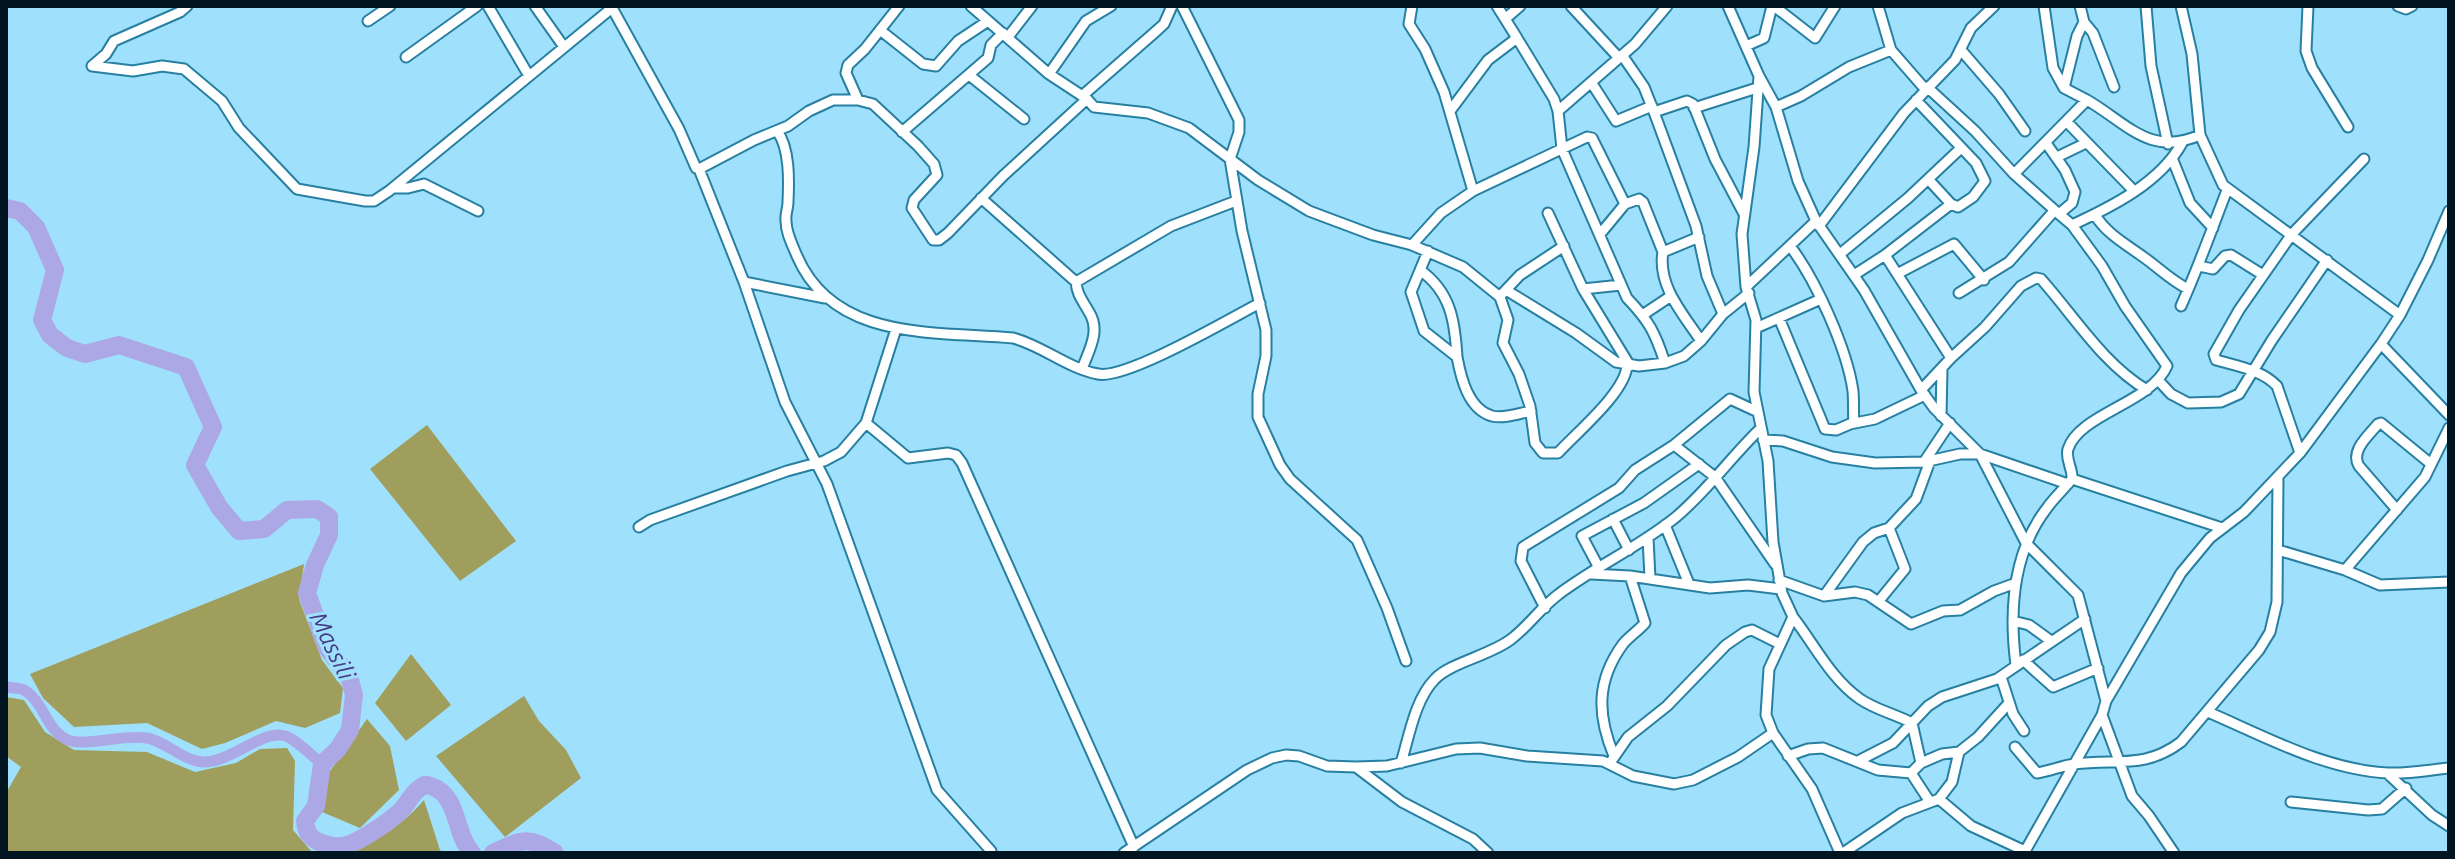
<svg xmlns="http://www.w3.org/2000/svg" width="2455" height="859" viewBox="0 0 2455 859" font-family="Ubuntu,sans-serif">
  <rect width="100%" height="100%" fill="#9fe0fc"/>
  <path fill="#a09e5c" d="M427,425l89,116 -56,40 -90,-112z
    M304,564l-5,35 23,61 21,28 -3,25 -35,15 -29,-7 -51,22 -23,6 -55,-26 -73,4 -31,-29 -13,-24z
    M411,654l40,51 -45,36 -31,-38z
    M524,696l15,25 27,29 15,28 -76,59 -69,-81z
    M6,697l18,3 21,32 29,18 73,2 48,20 41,-9 24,-14 27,-1 8,13 -2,69 19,22 4,1h-310v-60l15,-26 -15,-11z
    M367,719l23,27 9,44 -39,38 -38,-16 8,-41z
    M424,800l16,50 4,3h-91c27,-15 51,-29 71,-53z"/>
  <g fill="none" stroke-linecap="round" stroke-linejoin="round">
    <path stroke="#aca8e6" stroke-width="11" d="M6,687c5,1 14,1 18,3 20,11 22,41 44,50 17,7 56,-6 79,-2 20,4 35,22 55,24 28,2 63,-36 86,-25 12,6 24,19 34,27"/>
    <path stroke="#aca8e6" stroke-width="18" d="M6,208l14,3 16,16 19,43 -13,50 8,15 17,13 18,6 34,-9 67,22 27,60 -18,38 24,42 20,24 25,-2 23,-19 30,-1 12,8v18l-14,30 -8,28 20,55 22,28 5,19 -4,35 -12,19 -16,15 -6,42 -11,15c1,9 3,15 12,20 7,3 16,6 24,5 14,0 54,-28 63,-39 5,-6 9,-15 16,-19 5,-4 5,-4 11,-2 29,10 23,49 41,67
      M493,853c27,-13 36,-18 62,0"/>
    <g stroke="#2780a1" stroke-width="13">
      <path id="minor" d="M187,6l-7,6 -66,29 -8,13 -14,12 41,5 29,-5 22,3 38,32 17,27 58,61 68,12h9l15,-10 223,-183
        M488,6l41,70
        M535,6l29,41
        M611,6l68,123 17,39 3,1 55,-29 34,-14 21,-15 24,-11h25l15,4 45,42 16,18 3,11 -23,25 -2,8 21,32h6l9,-7 55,-57 84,-77
        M971,6l78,68 38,25 7,8 54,6 41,15 69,52 51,31 64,24 39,10 29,-32 32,-22 -29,-99 -19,-43 -16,-25 3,-18
        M1182,6l57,114v12l-9,27 12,72 24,99v26l-8,38v23l22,48 10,14 67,61 30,68 19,53
        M1497,6l20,32
        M1571,6l48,52
        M1728,6l31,70 17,31 22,74 18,40 48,69 57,100 13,18 46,46 46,89 52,52 28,106
        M1774,6l41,32 20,-32
        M1878,6l13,44 34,39
        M2044,6l9,62 11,20 23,12
        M2080,6l4,16 9,11 21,54
        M2146,6l5,60 17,78
        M2181,6l11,48 8,81 23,50 177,130
        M2308,6l-2,45 6,17 36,59
        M2398,6l8,3 6,-3
        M1505,19l15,-13
        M368,21l22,-15
        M880,30l43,34 13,2 22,-25 30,-20
        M1008,37l24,-31
        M1746,46l18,-8 8,-32
        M1961,50l38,44 26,37
        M1622,55l22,32 10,25 33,-11 6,3 22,55 29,55
        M406,57l71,-51
        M1049,74l37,-53 25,-15
        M969,75l55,44
        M1759,76l-5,71 -12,87 4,53 10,33 -2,72 14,69 5,81 9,51 11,24 -24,52 -3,46 7,18 39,56 28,64
        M1591,82l25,39 36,-15
        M1927,87l48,44 39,43 45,40
        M2064,88l13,-52 7,-14
        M1082,96l72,-63 10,-9 8,-18
        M858,100l-12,-27 2,-8 17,-16 34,-43
        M1916,100l60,63 9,18 -12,16 -15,10 -7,-3 -23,-25
        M1776,107l25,-11 48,-29 42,-17
        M1694,108l63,-20
        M1450,111l38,-51 29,-22 37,61 4,12 77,-67 32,-38
        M1558,111l4,38 65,149c22,23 28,34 38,65
        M1654,112l42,114 11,50 16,38
        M2067,122l67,69
        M777,131c13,17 12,50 11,71 0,7 -3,12 -2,19 0,12 6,23 11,35 37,86 139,75 216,82 30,8 54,30 85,36 28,6 133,-56 162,-71
        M902,132l86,-74 3,-13 12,-12
        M2057,157l29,-14
        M2172,158l18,45 23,25
        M699,169l45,113 41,120 42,82 110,306 54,61
        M2014,174l73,-74c41,24 63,57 113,35
        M393,188h15l16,-4 54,27
        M1473,191l114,-54 5,1 33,66 14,-5 4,3 20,50
        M981,198l95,84
        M1548,213l35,76 47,77
        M2095,215c12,19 29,28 47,41 16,11 28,24 46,33
        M2072,225c39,-18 88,-42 110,-82
        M1819,226l85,-113 51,-53 16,-32 23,-22
        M1601,233l24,-29
        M1699,237l-36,15c-6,34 21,63 38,89
        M1412,245l51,22 37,30 8,23 -5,23 16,31 11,32 5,37 8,10h15c18,-20 68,-61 69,-88
        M1790,246c26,34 57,103 63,145 1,11 0,22 1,32
        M1428,251l-17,41 13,39 33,26c4,21 11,52 35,59 13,3 28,-3 39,-5
        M1840,254l68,-56 52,-49
        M1885,255l66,103
        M2199,266l14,3 12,-13 6,-1 32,20
        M1420,270c31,22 35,52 37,87
        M1897,274l57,-30 30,36
        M1854,275l31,-20 66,-51
        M744,282l81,16
        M1746,287l70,-66
        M1583,289l38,-4
        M1506,290l70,43 40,29 23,4 26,-3 19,-7 17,-15 22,-27 26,-21
        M1959,293l50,-31 45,-51
        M1502,294l18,-19 44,-29
        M2181,306c17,-38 31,-77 46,-116
        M1644,314l27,-18
        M1779,318l46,111 11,1 14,-6 25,-5 50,-24
        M1756,328l65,-29
        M2381,344l68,71
        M1082,369c7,-19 19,-38 7,-57 -6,-11 -12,-17 -13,-30l95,-56 65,-25
        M2158,380l13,14 17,9 33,-1 18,-8 33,-54 55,-80
        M1921,390l30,-32 34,-31 36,-41 15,-8 5,1c33,37 62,85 106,111
        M1941,416l1,-47
        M866,423l42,35 40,-5 8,2 6,8 172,384
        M1763,440l20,1 49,16 43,6 49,-1 36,-8h20l88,30
        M1674,445l56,-46 26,12
        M2300,453l-23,-67c-15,-16 -40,-20 -61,-26l-2,-6 25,-44 53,-76 72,-75
        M1924,462l26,-39
        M2072,479l150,49
        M2397,510l-38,-44c-9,-15 9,-30 19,-42l3,-1 50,41
        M1613,519l16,31
        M1665,525l24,59
        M639,527l11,-7 137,-49 37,-10 17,-9 25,-29 30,-94
        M1648,538l2,40
        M2278,550l67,20 35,15 69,-3
        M1599,568l-17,-32 62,-33 55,-39
        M2345,570l80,-93 24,-49
        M1591,574l39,2 80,12 38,-3 33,4
        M1779,580l45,16 31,-4 13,3 43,29 32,-13 17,-1 34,-19 22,-8
        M1824,596l39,-54 11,-9 15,-5 27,-29 14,-38
        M1878,602l27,-33 -16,-41
        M1545,608l-24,-47 2,-14 96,-59 16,-18 39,-25 41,32 60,87
        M1793,617c21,27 38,62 67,82 16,11 35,15 52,24l9,40 21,-9 17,-2 19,-15 31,-34
        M2013,621l16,4 22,16
        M2023,660l30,27 45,-19
        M2016,665c-7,-54 -4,-112 31,-157 7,-10 17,-19 25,-29 1,-10 -7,-20 -4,-30 11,-35 83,-46 99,-83l-42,-60 -23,-40 -30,-41 -13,-11 13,-11 3,-11 -10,-22 -19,-27
        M2001,677l12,37 11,17
        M2208,712c56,24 117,58 180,61 20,1 41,-3 61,-5
        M2102,715l30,81 17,20 25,37
        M2015,747l22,26c12,-2 25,-7 37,-9 42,-6 70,6 107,-22l78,-92 11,-18 7,-30 1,-125
        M1614,756c-17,-41 -18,-75 9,-112 7,-8 16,-14 22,-21l-15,-47
        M1788,756l20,-7 15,-1 55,22 33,3 10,-10
        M1858,761l35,-18 35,-37 14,-9 55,-18 88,-60
        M1401,763c8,-26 14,-64 34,-84 15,-16 53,-23 75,-39 18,-13 31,-33 49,-46 37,-28 80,-47 117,-77 31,-26 55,-60 84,-88
        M1610,763l18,-26 39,-31 59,-61 19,-13 7,-2 28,14
        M1356,767l31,-1 69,-17 24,-1 47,8 76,5 30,15 41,8 19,-4 45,-23 35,-24
        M1911,773l19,29
        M2387,773l45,42 17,11
        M1939,799l32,27 54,25
        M2291,802l77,8 14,-1 24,-21
        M1124,853l123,-83 25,-12 14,-3 13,1 28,10 29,1 46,35 71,37 15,14
        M1843,853l59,-40 37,-14 13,-17 7,-30
        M2024,853l78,-138 4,-14 75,-128 29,-35 34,-26 56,-59 81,-109 19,-29 28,-55 21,-49"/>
    </g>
    <use href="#minor" stroke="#fff" stroke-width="9"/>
  </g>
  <g text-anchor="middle" stroke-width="6" stroke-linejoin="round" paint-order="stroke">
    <g font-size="24" font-style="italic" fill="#453a83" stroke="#9fe0fc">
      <text transform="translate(332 646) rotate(64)" y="8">Massili</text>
    </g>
  </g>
  <rect width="2455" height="859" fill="none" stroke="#00151f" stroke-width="16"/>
</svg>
